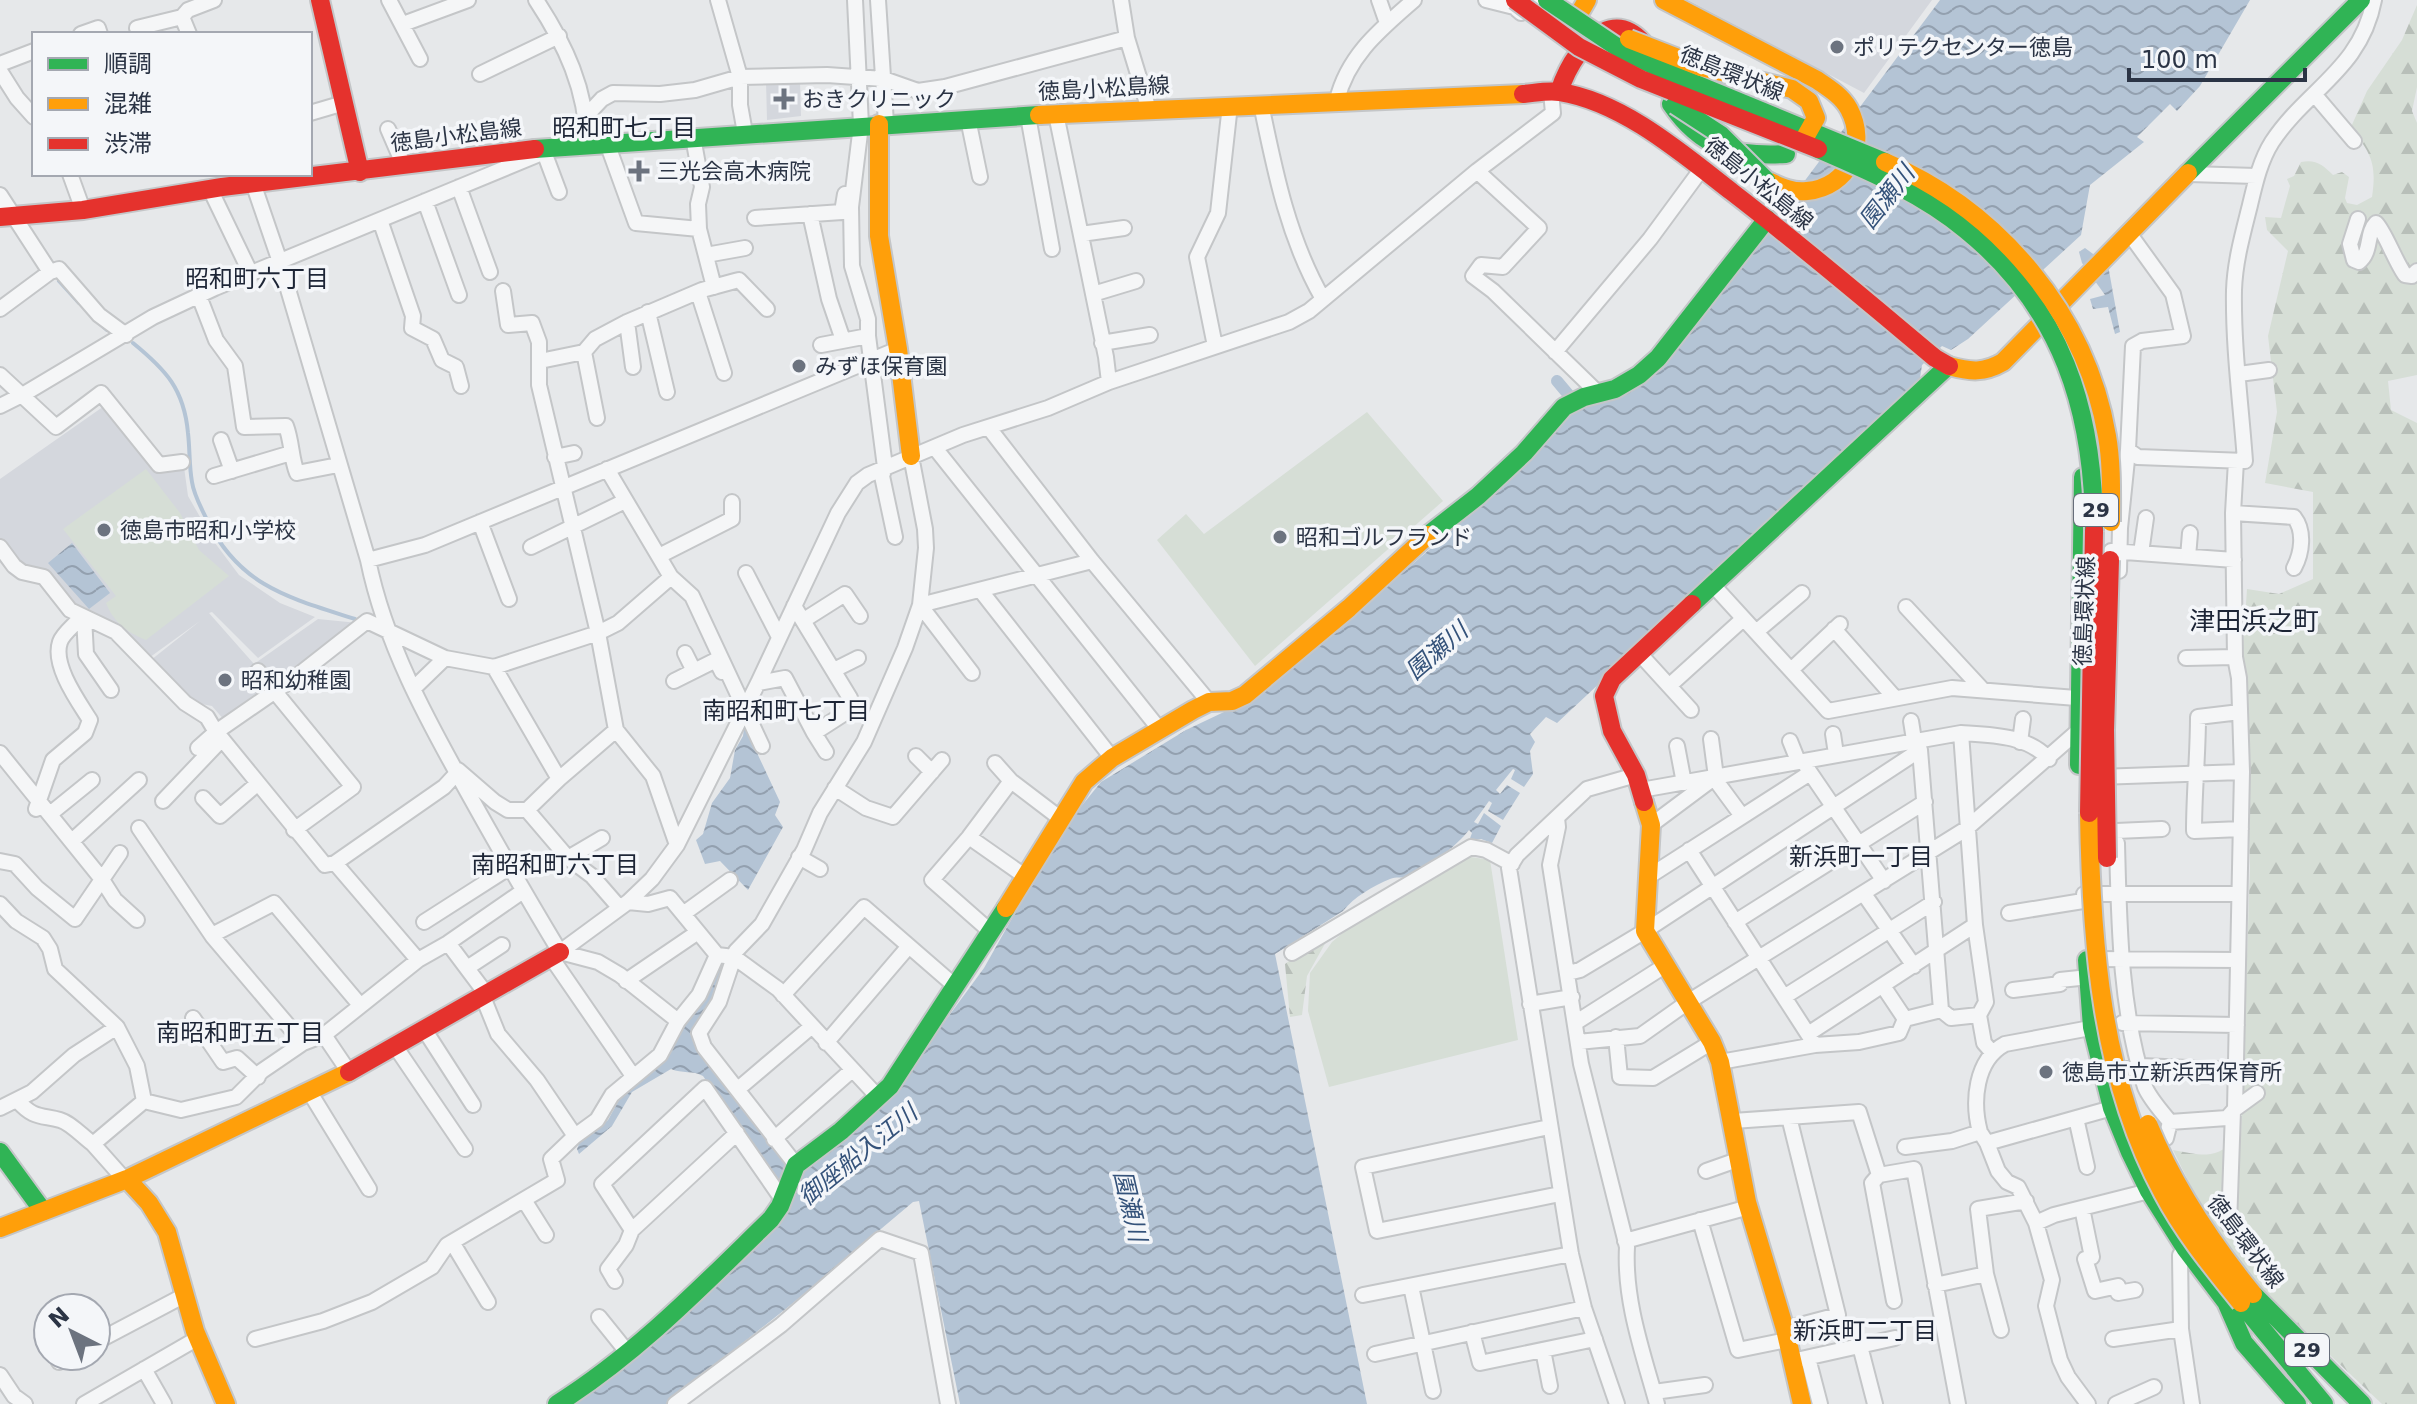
<svg xmlns="http://www.w3.org/2000/svg" width="2417" height="1404" viewBox="0 0 2417 1404" font-family="'DejaVu Sans','Noto Sans JP',sans-serif">
  <defs>
    <pattern id="forest-firs" width="22" height="20" patternUnits="userSpaceOnUse" patternTransform="scale(2)"><rect width="22" height="20" fill="#d6ded6"/><path d="M5 1l3.5 6h-7zM16 11l3.5 6h-7z" fill="#b8bfb9"/></pattern>
    <pattern id="water-waves" width="16" height="10" patternUnits="userSpaceOnUse" patternTransform="scale(2)"><rect width="16" height="10" fill="#b4c4d5"/><path d="M0 5q4-4 8 0t8 0" fill="none" stroke="#93a0af"/></pattern>
  </defs>
  <rect width="100%" height="100%" fill="#e6e8ea"/>
  <path fill="#d4d7dd" d="M1688,0h244l-68,93z
    M766,81h34l1,35 -34,4z
    M107,404l58,69 19,-6 4,29 27,47 24,32 41,28 35,14 -57,41 -46,-46 -3,1 45,51 64,-45 40,4 -133,98 -13,-15 -21,-4 -40,-42 49,-39 -54,39 -67,-51 -29,-37 -25,-1 -25,-32v-60z"/>
  <path fill="url(#forest-firs)" d="M2417,5v82l-5,24 5,12v252l-29,6 3,29 26,13v981h-35l-119,-112 -58,-77 -32,-65c34,6 42,10 68,-15l9,-268 -7,-218 4,-60 32,5 34,-15v-87l-48,-9 12,-71 -9,-76 20,-85 -21,-21 -2,-13 16,1 9,-32 -3,-7 7,-3 7,-14c15,-3 22,3 32,13l9,-3 7,5 -4,21 2,5 10,2 15,-8c5,-34 -1,-43 -21,-70l16,-36 35,-51z
    M1327,940l-20,36 -5,39 -12,2 -5,-53 23,-17z"/>
  <path fill="#d6ded6" d="M1367,412l76,89 -188,165 -98,-126 29,-26 18,20z
    M146,469l34,44 19,37 30,26 -83,64c-19,-8 -32,-17 -40,-37l10,-7 -53,-67z
    M1465,856l25,4 28,180 -189,47 -21,-76 2,-38 22,-31 43,-36z"/>
  <path fill="url(#water-waves)" d="M1940,0h310l-50,86 -23,25 -7,-7 -33,33 7,5 -54,43 -9,50 -113,104 -17,11 -9,-4 -20,19 -3,20 -362,338 -11,-6 -16,17 5,8 -5,9 3,23 -9,13 -13,-8 4,-9 -2,-1 -17,21 4,4 7,-9 13,8 -17,27 -15,-9 4,-8 -3,-2 -15,21 4,2 6,-11 17,13 -9,17 -11,-4 -12,2 3,-8 -3,-3c-12,16 -42,38 -61,46 -6,3 -12,0 -18,3 -17,7 -36,18 -47,32l-68,43 92,450h-407l-41,-203 -6,1 -120,101 -127,101h-90l87,-68 94,-90 31,-34 14,-41 121,-120 61,-83 78,-138 39,-48 85,-52 78,-37 256,-222 53,-58 135,-103z
    M2085,248l23,17 12,67 -5,2 -7,-27 -15,2 -3,-10 15,-4 -23,-32 -3,-11z
    M72,543l38,50 -21,16 -41,-46z
    M745,720l4,3 9,32 22,47 -5,13 8,12 -35,63 -28,-29 -15,3 -9,-24 7,-6 9,-31 18,-25 5,-28 8,-14z
    M720,961l8,3 -4,13 -29,55 90,132 -7,20 -75,-108c-10,-6 -21,-2 -32,-7l-39,23 -20,34 -33,28 -2,-5 3,-8 28,-21 11,-20 22,-21z"/>
  <g fill="none" stroke-linecap="round" stroke-linejoin="round">
    <path stroke="#b4c4d5" stroke-width="4" d="M59,281l20,22
      M99,323l8,7
      M133,343c33,27 51,46 55,90 2,17 1,33 4,49 2,14 10,27 16,40 33,65 82,76 147,97"/>
    <path stroke="#b4c4d5" stroke-width="12" d="M1557,381l21,25"/>
    <g stroke="#c4c6c8" stroke-width="18">
      <path id="street" d="M389,0l31,59
        M536,0c29,44 51,90 51,144
        M718,0l22,77v28l5,28
        M855,0l6,125 -10,82 1,59 16,53v17l17,131 -3,9 13,61
        M878,0l8,123
        M1121,0l6,38 22,72
        M1379,0l8,23
        M1486,0l28,7 7,6 15,-13
        M403,24l65,-24
        M137,28l45,-11
        M81,34l17,-6 2,6
        M189,34l-7,-17 6,-7 26,-10
        M0,64l34,-13
        M0,71l17,27 17,19
        M480,74l79,-38
        M2314,94l40,47
        M1337,100c11,-45 44,-71 77,-100
        M1261,104c14,68 27,134 62,195
        M310,113l34,-10
        M1056,114l50,243 3,25
        M587,115l15,-16 11,-6 47,1 35,-4 45,-13 87,-2 57,4 34,12 27,-4 182,-49
        M1028,116l24,133
        M968,119l12,58
        M388,129l16,37
        M693,137l9,50 -4,17 1,25
        M607,143l29,80 63,6 15,58
        M544,152l15,40
        M1477,171l62,57 -36,39 -22,-2 -8,11 20,15 106,103
        M70,174l13,36
        M2189,174l67,2
        M253,183l27,79 88,298c17,83 58,158 99,231 30,54 61,108 93,161l38,10 22,13 58,46
        M459,187l31,85
        M210,189l41,85
        M0,195l50,77 9,-3 40,46 27,20
        M425,201l34,94
        M810,214l19,85 14,41
        M755,218l87,-6 3,-18
        M2358,219l-8,25 4,16 5,2c13,-10 7,-29 17,-39 8,7 19,38 29,52l7,1 5,-5
        M380,220l33,96 -1,12 21,11 9,21 14,7 5,19
        M2129,233l44,61 10,42 -41,5 -9,5 -5,104 10,7 107,4c-4,-56 -12,-114 -11,-171 1,-29 9,-57 16,-85 5,-21 10,-44 22,-63 35,-53 89,-73 102,-142
        M1081,234l43,-6
        M706,255l39,-7
        M503,291l5,34 24,-2 7,19v43l59,248 18,97
        M698,292l26,81
        M1093,294l43,-13
        M199,296l17,44 19,26 9,61 42,-1c6,16 5,32 11,47l41,-8
        M0,309l50,-37
        M648,312l19,80
        M627,322l6,45
        M1102,343l48,-8
        M821,345l47,-9
        M1215,346l-18,-89 21,-44 12,-108
        M584,352l13,66
        M1555,352l95,-113 53,-72
        M540,361l44,-9 11,-13 32,-17 75,-32 33,-9 4,-1 28,29
        M2239,374l30,-4
        M0,375l56,52 45,-34 58,72 23,-3
        M0,406l24,-12 129,-77 62,-29 322,-133
        M989,428l103,133 117,141
        M221,440l11,31
        M935,448l225,282
        M555,457l19,-4
        M607,469l64,108 21,19 70,150
        M214,476l77,-23
        M2233,513l61,4c11,14 8,36 0,51
        M480,522l29,77
        M0,547l14,19 8,6 22,5 26,33 46,22 69,71 22,14 9,15 -18,16
        M531,547l94,-46
        M2111,551l123,9
        M2141,553l5,-35
        M659,556l73,-37v-17
        M2188,557l2,-24
        M368,560l57,-15 473,-196
        M2119,571l1,-43 8,-78
        M746,573l33,64
        M1713,585l115,126 124,-23 137,11
        M981,591l131,167
        M1906,607l76,82
        M84,617l2,37 25,36
        M804,620l41,-26 15,22
        M1834,629l61,69
        M1756,632l46,-39
        M685,653l9,18
        M1639,653l52,57
        M2186,658l49,-1
        M494,667l65,112
        M834,670l24,-12
        M1791,670l49,-46
        M258,671l95,116 -59,43
        M972,673l-52,-68 172,-44
        M674,681l42,-21 6,12
        M758,683l27,-5 29,55 31,-20 5,-15 -56,-92
        M1669,686l74,-67
        M413,689l32,-31
        M2240,712l-42,5c0,38 -4,75 -4,114l47,-2
        M1911,721l3,19
        M814,733l12,19
        M1833,734l3,20
        M222,739l103,126 10,-2 83,97 30,-17 75,-52
        M1711,739l5,38
        M1790,741l8,20
        M2020,742l3,-23
        M1917,743l3,7 21,260
        M1677,746l7,37
        M0,753l101,125 14,22 22,20
        M916,756l16,16
        M995,763l16,18
        M1807,768l77,113
        M458,770l37,32 13,8h19l41,48 24,18 27,31
        M2098,777l144,-5
        M835,788l31,20 27,9 49,-57
        M1641,790l320,-57c31,2 66,2 88,26
        M203,798l17,18 37,-32
        M163,801l59,-62 -6,-7 81,-56 70,-55 78,37 49,9 104,-34 20,-10 53,-46
        M36,809l17,-49 32,-27 5,-13c-12,-19 -38,-55 -30,-78 3,-9 15,-17 21,-25
        M527,810l32,-31 57,-49 37,46 24,69
        M50,814l42,-34
        M1557,818l1,9 -8,38 31,199 46,183c-3,54 16,106 30,157
        M1651,825l63,-47 28,38
        M139,828l74,109 90,106 21,-8 25,37
        M2116,831l46,-2
        M969,837l57,40
        M72,841l67,-61
        M2117,843c2,81 3,167 28,244 5,12 17,25 25,35l-4,16 -17,6
        M1689,850l126,195
        M799,857l21,12
        M568,858l34,-20
        M0,861l15,3 22,24 38,31 45,-66
        M335,863l109,-76 13,-14
        M1648,877l162,-104
        M1864,894l50,72
        M2084,894h155
        M628,902l20,2 22,-6 47,57 17,2 44,32 100,108
        M0,904l16,17 27,17 7,11 5,20 62,58 20,39 7,35 -51,43 32,36
        M2009,913l74,-12
        M683,914l47,-34
        M424,922l86,-55
        M1735,922l190,-120
        M991,932l-59,-52 37,-43 42,-56 50,38
        M212,935l62,-32 86,102
        M448,943l39,52
        M560,952l68,-50 24,-23 25,-34 81,-162 80,-170 19,-30 11,-8 95,-40 85,-27 61,-26 180,-60 20,-11 168,-140 76,-58 -2,-21
        M1292,953l179,-106 15,3 26,14
        M551,957l82,119
        M2091,959l147,1
        M467,968l35,-23
        M1568,973l12,-3 65,-39 275,-181
        M626,981l72,-49
        M1883,986l22,33
        M2013,990l47,-6v-4l29,-3
        M783,995l81,-88 91,79
        M483,997l15,37 39,46 38,56
        M1784,997l150,-95
        M1530,1004l42,-7
        M1979,1015l5,28 7,8
        M193,1018l30,44 14,-4 21,19
        M1575,1023l91,-58
        M2122,1023l115,2
        M424,1029l49,76
        M1808,1034l167,-109
        M324,1035l94,-75
        M1616,1037l4,40 33,1 59,-36
        M1578,1042l62,-6 48,-34 278,-173 112,-98
        M826,1043l83,-97
        M395,1046l70,103
        M1720,1062l95,-17 44,-3 40,-9 6,-14 36,-9 10,8 28,-3 7,-13 -11,-77 -14,-192
        M2109,1073l32,-7 95,4
        M738,1089l73,-62
        M309,1091l60,98
        M18,1101c15,17 22,14 42,19 11,3 23,17 33,24
        M144,1101l37,9 55,-13 26,-26 41,-28
        M0,1108l32,-16 42,-37 43,-28
        M2235,1109l22,-16
        M2076,1118l11,49
        M1733,1121l126,-9 20,63 -7,8 22,118
        M2170,1122l57,-4 8,-9 7,-337 -3,-94 -4,-21 -2,-144 3,-52
        M1549,1127l-186,40 14,64 183,-37
        M1980,1132c-8,-30 -5,-72 25,-88l96,-18
        M774,1139l78,-69
        M1987,1143l11,28 9,11 11,5 18,36 16,57 -6,26 14,54 8,17 20,27
        M1905,1147l47,-6 28,-9 7,11 125,-35
        M796,1165l-92,-118 -5,-14 20,-31 17,-51 26,-27 42,-74 16,-37 44,-71 41,-94 15,-43 6,-57 -1,-19 -14,-73
        M1706,1171l34,-12
        M1879,1175l35,-6 44,235
        M524,1200l22,35
        M2082,1208l10,49 -7,2 10,32 23,-5v7l17,-3
        M1700,1220l38,130 49,-10
        M2036,1223l18,-8 95,-24
        M2229,1225l4,-114
        M632,1230l105,-97
        M1625,1241l124,-34
        M452,1242l36,60
        M2185,1248l-5,7 1,74 11,75
        M615,1281l-7,-12 18,-24 6,-15 -30,-46 103,-96 77,111
        M1935,1285l51,-11
        M1411,1286l22,105
        M1363,1295l208,-41
        M599,1317l29,36
        M1785,1329l53,-14 -49,-198
        M2001,1330l-15,-56 -8,-65 48,-8
        M1472,1332l8,31 115,-24
        M45,1339l3,4
        M255,1339l68,-18 49,-19 60,-35 15,-22 110,-65 -6,-21 24,-23 22,-16 15,-25 48,-40 18,-34 21,-26 18,-40
        M2113,1339l68,-10
        M96,1342l89,-47
        M1860,1346l15,58
        M1543,1350l7,36
        M1375,1354l209,-46
        M56,1356l3,6 11,-6
        M1808,1358l12,46
        M1792,1361l103,-23
        M144,1369l20,35
        M0,1375l14,21 11,8
        M1654,1392l51,-7
        M84,1404l114,-66
        M675,1404l106,-79 99,-86 41,14 27,151
        M1617,1404l-33,-96 -13,-54 -62,-386 8,-13 70,-66 49,-14
        M2116,1404l38,-17"/>
    </g>
    <g stroke="#c4c6c8" stroke-width="22">
      <path id="fast" d="M1671,104c30,44 63,53 115,50
        M535,149l504,-34
        M2188,173l173,-173
        M1428,535l50,-39 46,-43 40,-46 20,-10 31,-8 24,-14 19,-17 109,-139
        M1692,604l256,-238
        M2079,765l4,-288
        M2087,960l5,67 20,81 18,44 19,39 36,57 41,54 18,41 53,61
        M0,1152l43,59
        M2253,1294l109,110
        M2241,1303l83,101
        M557,1404c81,-51 146,-119 214,-185l9,-13 16,-41 45,-34 49,-45 116,-178"/>
    </g>
    <g stroke="#c4c6c8" stroke-width="22">
      <path id="slow" d="M1664,0l153,80c12,8 25,16 32,29 19,36 0,78 -42,82 -15,2 -28,-5 -41,-11
        M1568,33l19,-33
        M1039,115l484,-21
        M879,124v112l19,113 13,107
        M1949,366c22,6 35,7 54,-4l185,-189
        M1644,802l7,23 -6,106 67,111 8,20 27,140 38,127 17,75
        M1006,908l78,-126 28,-24 81,-48 16,-8 23,-1 13,-6 104,-87 79,-73
        M127,1179l22,24 18,29 28,99 31,73
        M0,1228l127,-49 222,-107"/>
    </g>
    <g stroke="#c4c6c8" stroke-width="22">
      <path id="jam" d="M320,0l40,172
        M1559,92c19,-58 67,-92 95,-31
        M1523,94c12,-1 25,-4 37,-2 63,10 123,62 172,100 69,53 136,110 203,166l14,8
        M0,217l83,-7 139,-23 313,-38
        M1644,802l-8,-27 -24,-44 -8,-35 8,-17 80,-75
        M349,1072l211,-120"/>
    </g>
    <use href="#street" stroke="#f5f6f7" stroke-width="14"/>
    <use href="#fast" stroke="#30b455" stroke-width="18"/>
    <use href="#slow" stroke="#ff9f0a" stroke-width="18"/>
    <use href="#jam" stroke="#e5322d" stroke-width="18"/>
    <g stroke="#c2c5c8" stroke-width="22" stroke-linecap="butt">
      <path id="fast-bridge" d="M1547,0l73,49 49,24 216,89
        M1675,105l46,30 45,45
        M1818,149c51,22 105,45 148,81 96,78 128,181 128,301"/>
    </g>
    <g stroke="#c2c5c8" stroke-width="22" stroke-linecap="butt">
      <path id="slow-bridge" d="M1629,39l72,28 91,22 17,12 7,17 -13,23
        M1885,162c114,48 201,152 222,274 5,28 4,58 4,86
        M2089,813c2,128 12,265 74,380 21,40 50,75 78,110
        M2148,1124c26,63 62,117 105,170"/>
    </g>
    <g stroke="#c2c5c8" stroke-width="22" stroke-linecap="butt">
      <path id="jam-bridge" d="M1515,0l64,47 62,32 177,70
        M2089,813l5,-282
        M2107,858l-2,-128 5,-170"/>
    </g>
    <use href="#fast-bridge" stroke="#30b455" stroke-width="18"/>
    <use href="#slow-bridge" stroke="#ff9f0a" stroke-width="18"/>
    <use href="#jam-bridge" stroke="#e5322d" stroke-width="18"/>
  </g>
  <g fill="#6c737f" stroke="#f4f6f9" stroke-width="3">
    <circle cx="1837" cy="47" r="8"/>
    <path d="M780 87h8v8h8v8h-8v8h-8v-8h-8v-8h8z"/>
    <path d="M635 159h8v8h8v8h-8v8h-8v-8h-8v-8h8z"/>
    <circle cx="799" cy="366" r="8"/>
    <circle cx="104" cy="530" r="8"/>
    <circle cx="1280" cy="537" r="8"/>
    <circle cx="225" cy="680" r="8"/>
    <circle cx="2046" cy="1072" r="8"/>
  </g>
  <g text-anchor="middle" stroke-width="7" stroke-linejoin="round" paint-order="stroke">
    <g fill="#f4f6f9" stroke="#676e7b" stroke-width="2">
      <rect x="2074" y="494" width="44" height="32" rx="6"/>
      <rect x="2285" y="1334" width="44" height="32" rx="6"/>
    </g>
    <g font-size="20" font-weight="bold" fill="#2b3445">
      <text x="2096" y="517">29</text>
      <text x="2307" y="1357">29</text>
    </g>
    <g font-size="22" fill="#2b3445" stroke="#f4f6f9" text-anchor="start">
      <text x="1853" y="55">ポリテクセンター徳島</text>
      <text x="802" y="107">おきクリニック</text>
      <text x="657" y="179">三光会高木病院</text>
      <text x="815" y="374">みずほ保育園</text>
      <text x="120" y="538">徳島市昭和小学校</text>
      <text x="1296" y="545">昭和ゴルフランド</text>
      <text x="241" y="688">昭和幼稚園</text>
      <text x="2062" y="1080">徳島市立新浜西保育所</text>
    </g>
    <g font-size="22" fill="#2b3445" stroke="#f4f6f9">
      <text transform="translate(1732 73) rotate(22)" y="8">徳島環状線</text>
      <text transform="translate(1104 88) rotate(-3)" y="8">徳島小松島線</text>
      <text transform="translate(456 135) rotate(-7)" y="8">徳島小松島線</text>
      <text transform="translate(1759 183) rotate(39)" y="8">徳島小松島線</text>
      <text transform="translate(2084 611) rotate(-88)" y="8">徳島環状線</text>
      <text transform="translate(2246 1241) rotate(53)" y="8">徳島環状線</text>
    </g>
    <g font-size="24" fill="#1d2536" stroke="#f4f6f9">
      <text x="624" y="136">昭和町七丁目</text>
      <text x="257" y="287">昭和町六丁目</text>
      <text x="786" y="719">南昭和町七丁目</text>
      <text x="1861" y="865">新浜町一丁目</text>
      <text x="555" y="873">南昭和町六丁目</text>
      <text x="240" y="1041">南昭和町五丁目</text>
      <text x="1865" y="1339">新浜町二丁目</text>
    </g>
    <g font-size="24" font-style="italic" fill="#34527a" stroke="#f4f6f9">
      <text transform="translate(1887 197) rotate(-52)" y="8">園瀬川</text>
      <text transform="translate(1437 651) rotate(-41)" y="8">園瀬川</text>
      <text transform="translate(858 1155) rotate(-39)" y="8">御座船入江川</text>
      <text transform="translate(1130 1206) rotate(77)" y="8">園瀬川</text>
    </g>
    <g font-size="26" fill="#1d2536" stroke="#f4f6f9">
      <text x="2254" y="630">津田浜之町</text>
    </g>
  </g>
  <rect x="32" y="32" width="280" height="144" fill="#f4f6f9" stroke="#a4a8b1" stroke-width="2"/>
  <rect x="48" y="58" width="40" height="12" fill="#30b455" stroke="#a4a8b1" stroke-width="2"/>
  <text x="104" y="72" font-size="24" fill="#2b3445">順調</text>
  <rect x="48" y="98" width="40" height="12" fill="#ff9f0a" stroke="#a4a8b1" stroke-width="2"/>
  <text x="104" y="112" font-size="24" fill="#2b3445">混雑</text>
  <rect x="48" y="138" width="40" height="12" fill="#e5322d" stroke="#a4a8b1" stroke-width="2"/>
  <text x="104" y="152" font-size="24" fill="#2b3445">渋滞</text>
  <g transform="translate(72 1332) rotate(318)"><circle r="38" fill="#f4f6f9" stroke="#a4a8b1" stroke-width="2"/>
  <path d="M0-6L14 30L0 20L-14 30Z" fill="#6c737f"/>
  <text y="-12" font-size="22" font-weight="bold" text-anchor="middle" fill="#2b3445">N</text>
  </g>
  <path d="M2129 68v12h176v-12" fill="none" stroke="#2b3445" stroke-width="4"/>
  <text x="2141" y="68" font-size="24" fill="#2b3445" stroke="#f4f6f9" stroke-width="6" paint-order="stroke">100 m</text>
</svg>
